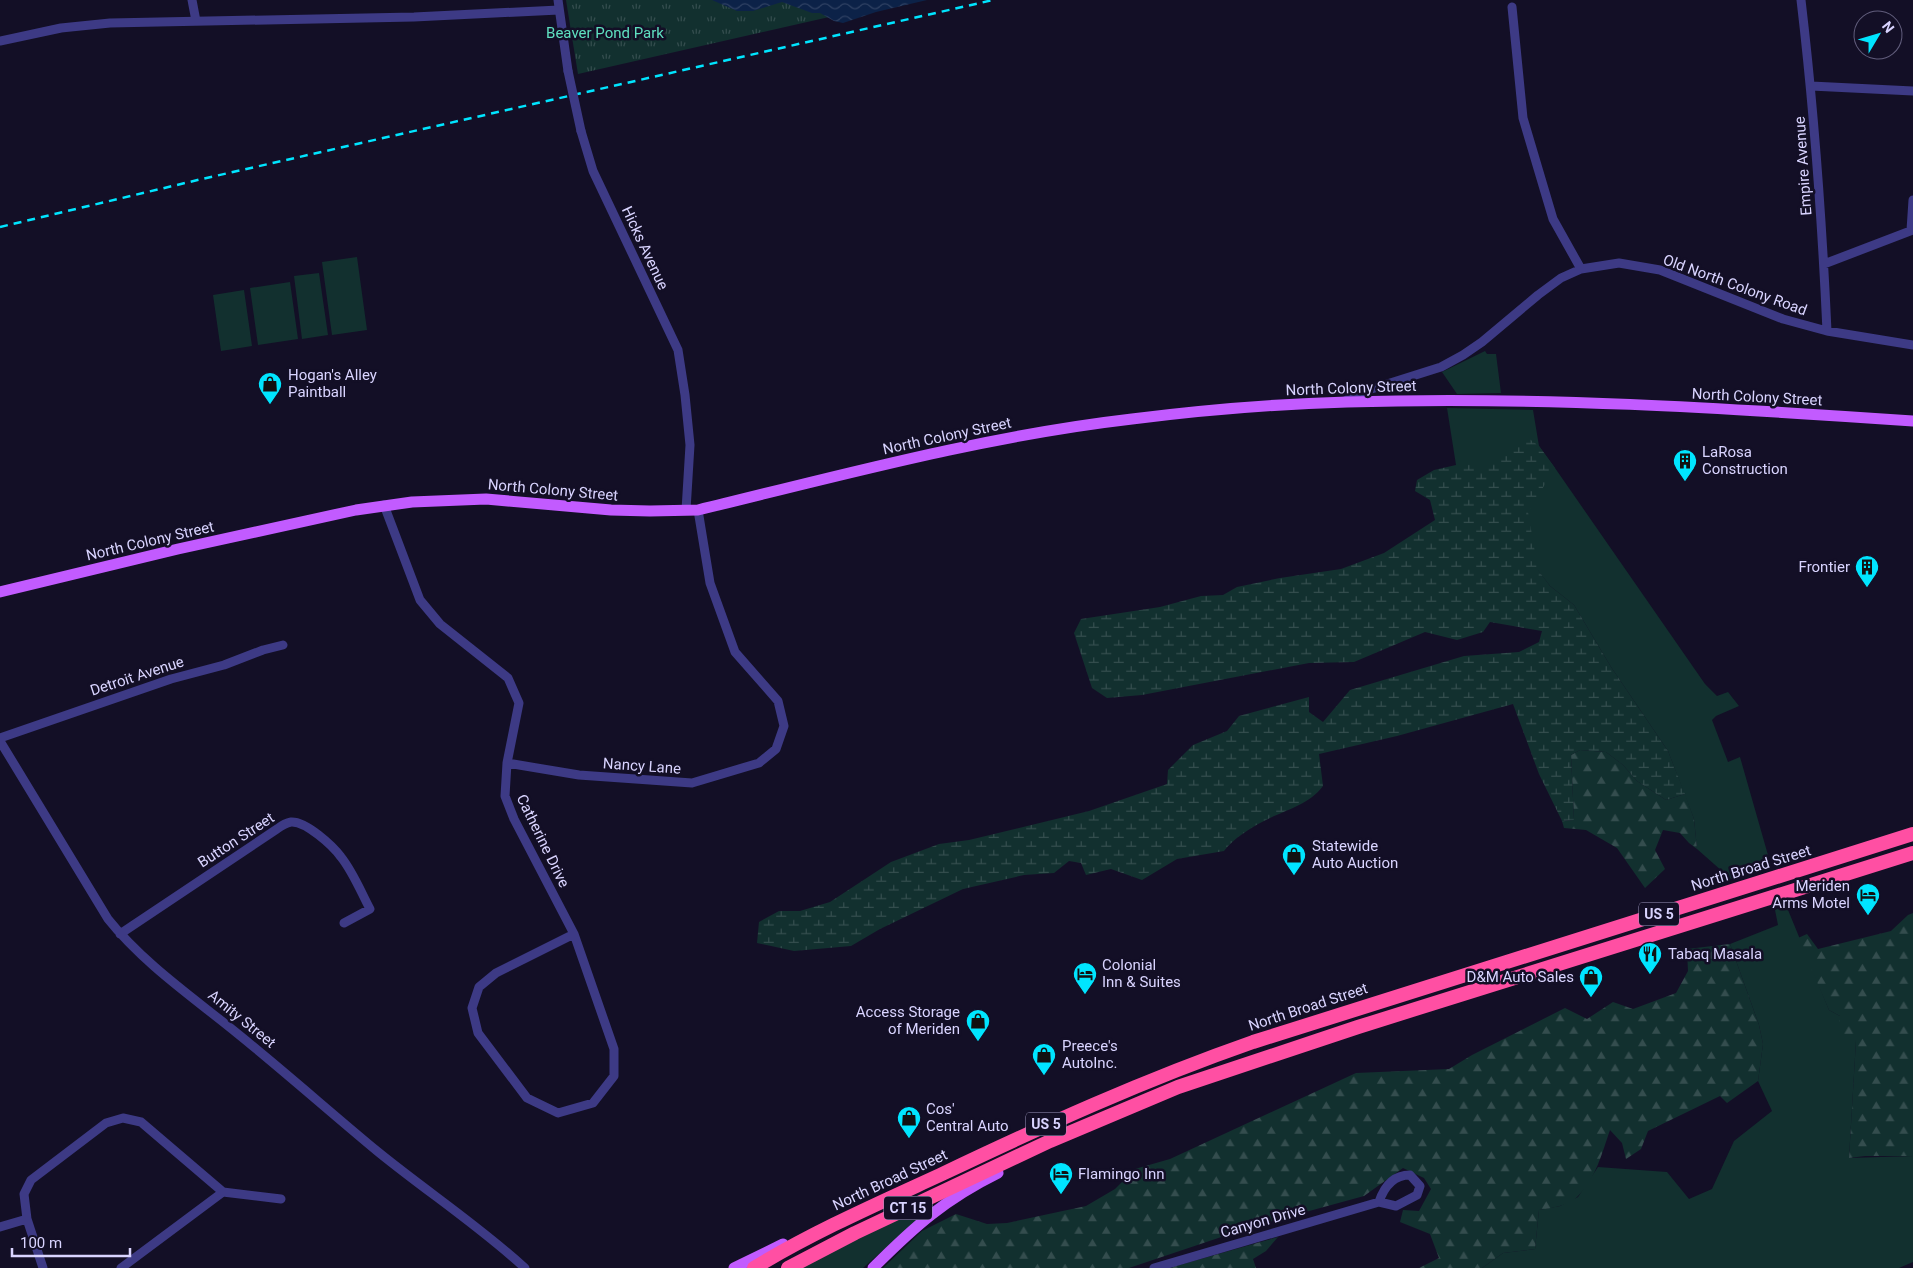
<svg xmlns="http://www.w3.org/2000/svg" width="1913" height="1268" viewBox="0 0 1913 1268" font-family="Roboto,sans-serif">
  <defs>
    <pattern id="forest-firs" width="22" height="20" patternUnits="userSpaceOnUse" patternTransform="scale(1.25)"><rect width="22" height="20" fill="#12302f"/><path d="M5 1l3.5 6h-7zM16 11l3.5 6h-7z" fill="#344d4e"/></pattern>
    <pattern id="wetland-marsh" width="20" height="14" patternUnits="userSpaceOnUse" patternTransform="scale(1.25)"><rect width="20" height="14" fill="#12302f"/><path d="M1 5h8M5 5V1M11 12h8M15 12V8" fill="none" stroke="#344d4e"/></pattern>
    <pattern id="park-tufts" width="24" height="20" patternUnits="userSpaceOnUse" patternTransform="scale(1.25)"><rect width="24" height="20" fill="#12302f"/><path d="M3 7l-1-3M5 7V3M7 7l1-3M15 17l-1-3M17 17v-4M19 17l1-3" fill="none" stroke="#344d4e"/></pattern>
    <pattern id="water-waves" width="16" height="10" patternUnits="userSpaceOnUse" patternTransform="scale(1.25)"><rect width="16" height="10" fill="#0c2248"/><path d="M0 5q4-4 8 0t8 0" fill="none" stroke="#2f4163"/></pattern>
  </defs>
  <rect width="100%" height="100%" fill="#130f26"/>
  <path fill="#12302f" d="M357,257l10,73 -35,5 -10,-73z
    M319,273l9,62 -26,4 -8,-63z
    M290,282l8,57 -40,6 -8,-57z
    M244,290l8,56 -31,5 -8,-56z
    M1485,351l2,3h9l5,39 -44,1 -15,-22z
    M1447,408l86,2 6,36 16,22 150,216 12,12 11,-4 11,14 -23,10 -4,4 16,42 12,-5 32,112 -41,10 -34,-30 -3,-30 -26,-68 -57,-84 -37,-62 -24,-19 -94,-121z
    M1786,905l43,105 11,6 16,25 -7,117 64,-2v106l-14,6h-417l21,-15 32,-4 4,-39 21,-4 18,-9 20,-30 69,5 22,27 23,-10 22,-48 38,-30 -14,-30 5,-37 -4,-19 -29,-81 48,-19 -3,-15z
    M922,1209l4,3 -63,56h-61l66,-35z"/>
  <path fill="url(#forest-firs)" d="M1580,750l26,2 17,13 14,16 29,19 19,-6 9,25 3,30 -8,-6 -9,-10 -17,-3 -8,20 10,19 -20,19 -28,-40 -31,-18 -22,-2 -2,-7 12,-1 -3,-65z
    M1913,913v243h-48l-16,2 7,-117 -19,-7 3,-18 -11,-6 -31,-72 9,-4 11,15 73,-18 17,-16z
    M1730,944l29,81 4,19 -5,37 -31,22 -7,-7 -72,35 -7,18 -15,10 -4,-16 -12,-13c-8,23 -14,48 -32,66 -9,10 -27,12 -39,14l-4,39 -32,4 -21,15h-63l20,-10 -9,-24 -30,-12 3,-12 16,1 12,-22 -7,-11 -21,-10 -39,28 -110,30 -125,42h-246l39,-37 34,-17 31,10 20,-1 79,-17 29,-17 20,-20 35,-10 186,-86 93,-4 23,-14 93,-47 22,11 26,-17 20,7 43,-16 12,-22 -1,-22z
    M1278,1237l-12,14 -13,8 3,9h-87z"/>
  <path fill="url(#wetland-marsh)" d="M1528,438l11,8 16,22 -27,44 10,58 12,16 24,19 37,62 57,84 17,43 -19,6 -29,-19 -14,-16 -17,-13 -26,-2 -9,5 3,65 -12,1 -23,-47 -26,-70 -116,32 -78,18 4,32c-14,19 -38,24 -59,35 -14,7 -31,18 -40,30l-47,8 -35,21 -31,-11 -25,6 -5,-12 -12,-2 -15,12 -30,2 -61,14 -83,40 -29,17 -57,5 -37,-8 2,-21 20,-11h21l30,-9 61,-40 48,-18 30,-4 120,-29 78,-27 1,-14 25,-25 34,-14 12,-15 70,-19v15l14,10 27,-32 114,-34 55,-4 20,-10 3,-11 -52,-9 -7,10 -26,8 -32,-8 -71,30 -45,1 -167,32 -35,3 -15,-10 -18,-55 7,-14 79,-12 41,-11 22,-1 14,-8 43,-9 61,-9 43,-16 51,-33 -5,-20 -15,-9 2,-11 17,-10 22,-5 36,-1 23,-14z"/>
  <path fill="url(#park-tufts)" d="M566,0h338l-326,74z"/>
  <path fill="url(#water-waves)" d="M712,0h215l-51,12 -33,11 -9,-2 -14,-8h-8l-30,-11 -29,9h-16z"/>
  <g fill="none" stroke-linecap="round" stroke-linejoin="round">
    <path stroke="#3d3a85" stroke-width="9" d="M192,0l4,21
      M558,0l10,71
      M1801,0c13,110 21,221 26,331
      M1512,7l11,111 30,101 28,50
      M0,41l61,-13 49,-5 304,-6 145,-7
      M1811,86l102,5
      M581,131l12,40 85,179 7,45 5,50 -4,65
      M1911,230l2,-30
      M1824,264l89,-34
      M1345,401l20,-10 76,-24 22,-12 19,-13 56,-47 23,-17 20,-9 38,-6 41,7 123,49 44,12 86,14
      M384,505l36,95 20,24 68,54 11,25 -12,60 -2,33 9,23 60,115 40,115v27l-21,27 -35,10 -31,-15 -49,-65 -6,-25 7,-21 17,-14 78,-39
      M0,738l171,-59 53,-14 39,-15 20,-5
      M0,741l108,178c36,45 86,79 130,115 47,38 92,78 139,117 49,40 101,74 148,117
      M507,763l72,12 113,8 67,-20 17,-14 8,-23 -6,-25 -43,-49 -25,-69 -12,-73
      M120,934l157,-105c4,-3 8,-6 14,-7 15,-1 42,24 50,35 12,15 20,35 29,52l-26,14
      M0,1227l27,-8
      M43,1268l-16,-49 -3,-25 7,-14 75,-57 17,-5 18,4 82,70 58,7
      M121,1268l102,-76
      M1154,1268l225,-66 17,4 21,-11 3,-9 -10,-11c-17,0 -26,12 -31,27"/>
    <path stroke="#c25bff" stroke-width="11" d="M0,592l178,-43 178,-39 56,-8 74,-3 125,11 39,1 48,-1c144,-35 287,-74 434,-91 71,-9 143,-15 215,-17 188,-6 378,6 566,19
      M734,1268l49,-24
      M873,1268c41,-41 72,-69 125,-95"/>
    <path stroke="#ff4fa3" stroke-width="14" d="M754,1268c59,-36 123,-64 186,-93 103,-49 204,-95 313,-133l660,-208
      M788,1268l67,-35 195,-92 128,-54 180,-60 555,-174"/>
    <path stroke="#00e5ff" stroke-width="2.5" stroke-dasharray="8 6" stroke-linecap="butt" d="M0,227l202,-48 791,-179"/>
    <path stroke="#3d3a85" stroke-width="9" d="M568,71l13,60"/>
  </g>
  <defs>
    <g id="shop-pin" transform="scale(1.25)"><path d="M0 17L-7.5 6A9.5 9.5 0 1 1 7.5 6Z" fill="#00e5ff" stroke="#130f26"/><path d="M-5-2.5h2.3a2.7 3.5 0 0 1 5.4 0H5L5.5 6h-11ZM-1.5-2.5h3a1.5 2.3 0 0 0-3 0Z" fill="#111"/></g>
    <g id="building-pin" transform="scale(1.25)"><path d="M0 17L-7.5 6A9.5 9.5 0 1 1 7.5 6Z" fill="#00e5ff" stroke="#130f26"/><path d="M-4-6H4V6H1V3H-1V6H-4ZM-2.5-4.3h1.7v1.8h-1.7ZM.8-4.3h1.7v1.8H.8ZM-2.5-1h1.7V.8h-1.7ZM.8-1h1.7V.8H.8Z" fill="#111"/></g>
    <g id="hotel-pin" transform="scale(1.25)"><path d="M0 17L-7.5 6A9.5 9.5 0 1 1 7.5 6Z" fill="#00e5ff" stroke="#130f26"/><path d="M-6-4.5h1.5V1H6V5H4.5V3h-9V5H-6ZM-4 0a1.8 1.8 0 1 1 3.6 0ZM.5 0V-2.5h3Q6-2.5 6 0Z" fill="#111"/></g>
    <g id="restaurant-pin" transform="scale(1.25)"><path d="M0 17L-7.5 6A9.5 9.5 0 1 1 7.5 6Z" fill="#00e5ff" stroke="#130f26"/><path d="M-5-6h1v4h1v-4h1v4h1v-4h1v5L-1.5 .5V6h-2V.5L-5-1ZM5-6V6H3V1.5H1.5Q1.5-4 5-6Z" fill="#111"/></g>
  </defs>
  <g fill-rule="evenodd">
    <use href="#shop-pin" x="270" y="384"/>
    <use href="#building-pin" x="1685" y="461"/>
    <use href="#building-pin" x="1867" y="567"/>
    <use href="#shop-pin" x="1294" y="855"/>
    <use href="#hotel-pin" x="1868" y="895"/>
    <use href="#restaurant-pin" x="1650" y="954"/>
    <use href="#hotel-pin" x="1085" y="974"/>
    <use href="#shop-pin" x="1591" y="977"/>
    <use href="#shop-pin" x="978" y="1021"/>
    <use href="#shop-pin" x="1044" y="1055"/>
    <use href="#shop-pin" x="909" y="1118"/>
    <use href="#hotel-pin" x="1061" y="1174"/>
  </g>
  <g text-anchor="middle" stroke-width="5" stroke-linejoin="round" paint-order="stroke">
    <g fill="#130f26" stroke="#9e99be" stroke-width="1">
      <rect x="1639" y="902.5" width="40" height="23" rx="4"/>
      <rect x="1026" y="1112.5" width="40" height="23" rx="4"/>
      <rect x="884" y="1196.5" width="48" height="23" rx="4"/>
    </g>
    <g font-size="14" font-weight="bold" fill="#d9d4ff">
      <text x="1659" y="919">US 5</text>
      <text x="1046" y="1129">US 5</text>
      <text x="908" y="1213">CT 15</text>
    </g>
    <g font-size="15" fill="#5fe0c0" stroke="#130f26">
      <text x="605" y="38">Beaver Pond Park</text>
    </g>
    <g font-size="15" fill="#d9d4ff" stroke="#130f26">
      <text transform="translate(1803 166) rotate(-94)" y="5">Empire Avenue</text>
      <text transform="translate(645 248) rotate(65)" y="5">Hicks Avenue</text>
      <text transform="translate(1735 285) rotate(20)" y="5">Old North Colony Road</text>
      <text transform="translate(1351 388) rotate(-2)" y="5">North Colony Street</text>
      <text transform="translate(1757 397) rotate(3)" y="5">North Colony Street</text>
      <text transform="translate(947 436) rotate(-12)" y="5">North Colony Street</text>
      <text transform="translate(553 490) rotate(5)" y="5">North Colony Street</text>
      <text transform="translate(150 541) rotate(-13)" y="5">North Colony Street</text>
      <text transform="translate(137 676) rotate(-18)" y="5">Detroit Avenue</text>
      <text transform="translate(642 766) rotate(4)" y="5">Nancy Lane</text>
      <text transform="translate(236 840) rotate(-33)" y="5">Button Street</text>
      <text transform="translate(543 841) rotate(64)" y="5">Catherine Drive</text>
      <text transform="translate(1751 868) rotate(-17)" y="5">North Broad Street</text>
      <text transform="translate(1308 1007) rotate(-18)" y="5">North Broad Street</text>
      <text transform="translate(242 1019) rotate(39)" y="5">Amity Street</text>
      <text transform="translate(890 1180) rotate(-25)" y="5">North Broad Street</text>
      <text transform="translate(1263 1221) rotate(-16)" y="5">Canyon Drive</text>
    </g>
    <g font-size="15" fill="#d9d4ff" stroke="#130f26" text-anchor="start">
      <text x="288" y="380">Hogan's Alley<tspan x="288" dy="17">Paintball</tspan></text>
      <text x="1702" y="457">LaRosa<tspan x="1702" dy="17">Construction</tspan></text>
      <text x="1850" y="572" text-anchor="end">Frontier</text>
      <text x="1312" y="851">Statewide<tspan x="1312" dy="17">Auto Auction</tspan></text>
      <text x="1850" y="891" text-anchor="end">Meriden<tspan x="1850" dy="17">Arms Motel</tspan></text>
      <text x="1668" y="959">Tabaq Masala</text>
      <text x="1102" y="970">Colonial<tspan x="1102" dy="17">Inn &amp; Suites</tspan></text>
      <text x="1574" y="982" text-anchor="end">D&amp;M Auto Sales</text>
      <text x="960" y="1017" text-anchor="end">Access Storage<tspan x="960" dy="17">of Meriden</tspan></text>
      <text x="1062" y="1051">Preece's<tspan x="1062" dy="17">AutoInc.</tspan></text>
      <text x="926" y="1114">Cos'<tspan x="926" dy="17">Central Auto</tspan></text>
      <text x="1078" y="1179">Flamingo Inn</text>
    </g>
  </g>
  <g transform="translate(1878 35) rotate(52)"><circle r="24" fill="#130f26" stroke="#625e7d"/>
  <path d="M0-4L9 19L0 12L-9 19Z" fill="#00e5ff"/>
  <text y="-8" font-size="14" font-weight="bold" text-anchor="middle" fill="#d9d4ff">N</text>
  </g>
  <path d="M12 1248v8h118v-8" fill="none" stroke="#d9d4ff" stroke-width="2.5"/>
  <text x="20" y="1248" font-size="15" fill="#d9d4ff" stroke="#130f26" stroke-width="4" paint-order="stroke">100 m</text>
</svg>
